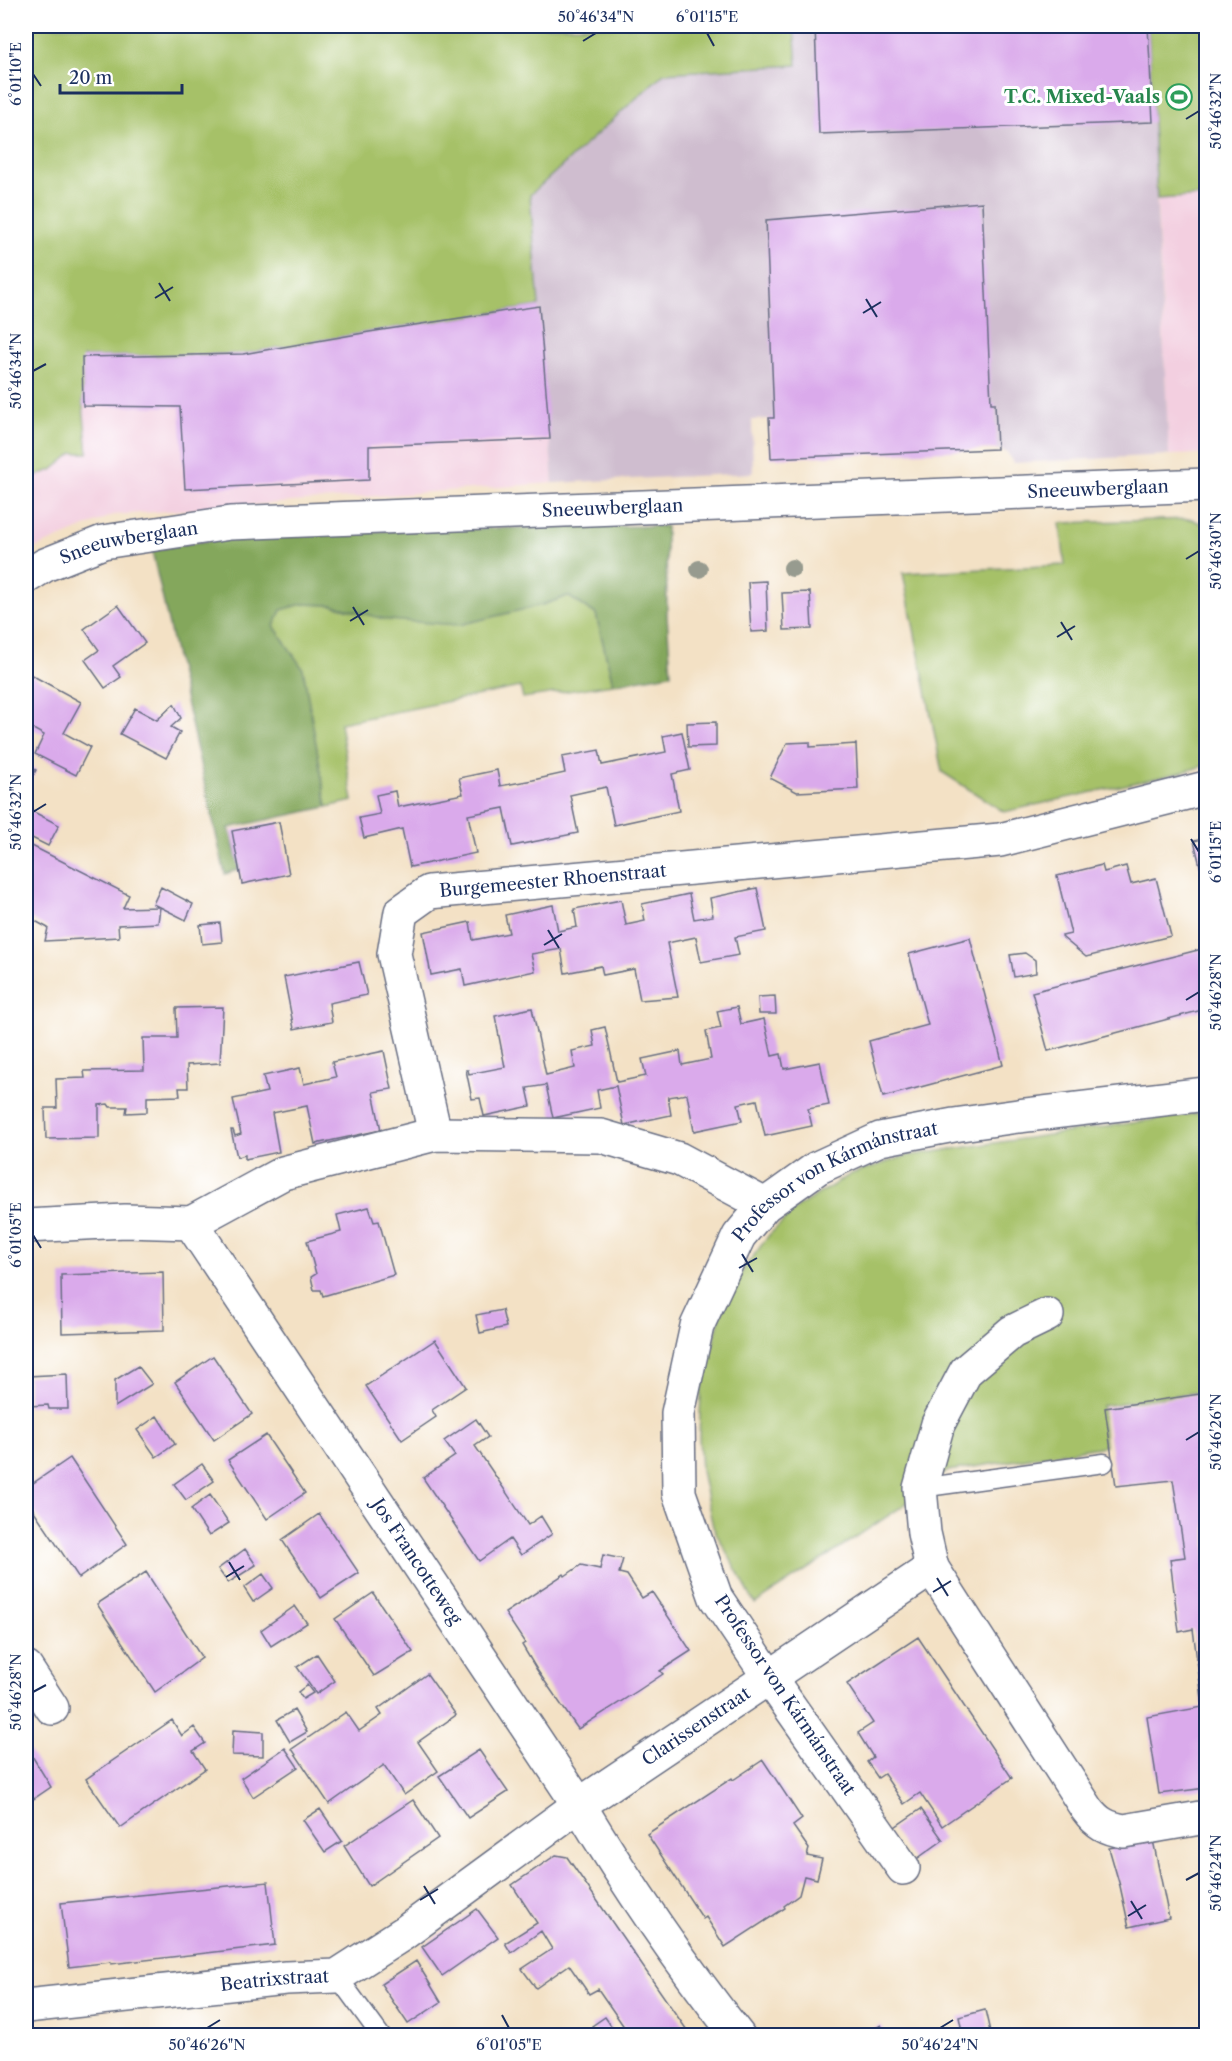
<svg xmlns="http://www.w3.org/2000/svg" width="1232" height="2061" viewBox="0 0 1232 2061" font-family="'Libre Caslon Text',serif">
  <rect width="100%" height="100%" fill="#fff"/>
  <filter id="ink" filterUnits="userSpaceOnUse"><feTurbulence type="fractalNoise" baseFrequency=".0167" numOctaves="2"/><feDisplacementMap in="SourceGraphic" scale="12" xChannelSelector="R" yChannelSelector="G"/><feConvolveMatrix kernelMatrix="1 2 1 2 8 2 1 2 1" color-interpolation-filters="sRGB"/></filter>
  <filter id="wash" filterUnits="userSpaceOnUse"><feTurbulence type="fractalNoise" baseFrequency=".008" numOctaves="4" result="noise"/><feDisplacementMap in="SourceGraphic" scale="24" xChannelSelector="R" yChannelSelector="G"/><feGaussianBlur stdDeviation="1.35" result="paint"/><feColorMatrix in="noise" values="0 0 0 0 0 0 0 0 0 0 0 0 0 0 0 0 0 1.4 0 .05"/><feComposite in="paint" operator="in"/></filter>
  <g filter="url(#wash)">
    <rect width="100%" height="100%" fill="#f3e1c5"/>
    <path fill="#f3cfe0" d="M1206,196v258l-37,1 -12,-256z
      M539,306l14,177 -440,32 -87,37v-82v9l26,-9 21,-17 15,-1 -5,-46 -1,-49 161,-3 126,-22z"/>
    <path fill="#cfbdcf" d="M794,26h354l21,429 -156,8 -6,-11 -10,-2 -2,-47 -243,17 1,53 -200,10 -23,-288 134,-122 132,-8z"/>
    <path fill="#a6c168" stroke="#607863" stroke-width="1.5" d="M26,26h768l3,39 -133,8 -134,122 9,111 -170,26 -126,22 -160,3v49l5,47h-15l-21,17 -26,9z
      M1148,26h58v170l-49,3z
      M1192,519l14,7v239l-23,7 -179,40 -62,-40 -39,-199 162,-8 -5,-42z
      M568,596l28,18 17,70 -90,14 -3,-11 -180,36 13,78 -26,6 -24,-137 -29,-44 7,-16 21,-6 30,1 56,15 154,-15z
      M1206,1112v279l-104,15 3,40 -157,25 -48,37 -145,96 -42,-77 -12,-56 -2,-34 2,-45 20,-79 22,-43 26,-35 30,-29 52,-32 55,-18z"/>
    <path fill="#84a75c" stroke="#506b5d" stroke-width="1.5" d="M666,526l1,89 4,59 -58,10 -17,-70 -28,-18 -26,9 -83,20 -71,-5 -56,-15 -30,-1 -21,6 -7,16 29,43 24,138 -98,21 11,41 -15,5 -73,-323c58,-15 121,-15 181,-18 111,-5 222,-6 333,-7z"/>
    <g id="blocks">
      <path fill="#daaaeb" d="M815,26h333l5,96 -334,12z
        M982,202l9,201h4l2,46 -226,9 -2,-40h5l-8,-198z
        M539,306l11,133 -181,7v34l-184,9 -5,-82 -97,-1 -1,-49 161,-3 126,-22z
        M766,581l2,50 -17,1 -3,-50z
        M810,592l2,37 -28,1 -2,-37z
        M118,605l27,38 -32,23 8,11 -16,11 -20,-28 14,-10 -15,-21z
        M26,672l55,30 -17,31 26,14 -14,28 -41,-21 9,-19 -18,-10z
        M174,704l7,14 -10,9 9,5 -14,26 -46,-24 15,-26 22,12z
        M716,722v24l-28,1 -1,-24z
        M682,732l8,38 -18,4 7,37 -65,14 -8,-38 -36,8 8,38 -66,13 -8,-38 -36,7 8,38 -66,14 -8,-38 -38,9 -5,-20 21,-4 -4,-19 19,-4 3,16 65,-13 -4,-16 38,-8 3,16 33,-6 32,-7 -3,-16 37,-7 3,15 64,-13 -3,-16z
        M810,742v5l46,-3 2,45 -61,3 -27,-14 17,-35z
        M26,764l10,6 -10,20z
        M28,809l31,16 -11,21 -22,-11v-20z
        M279,822l10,52 -47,10 -10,-53z
        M1206,838v52l-12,-49z
        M26,843l103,52 -6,13 36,-1 -6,-3 8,-17 32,17 -7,16 -26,-13 -2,16 -40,2 1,12 -74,4 3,-13 -22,-12v-40l3,-6 -3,-1z
        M1102,865l2,7 22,-6 5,18 25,-6 15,58 -85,21 -23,-19 -1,-2 9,-2 -14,-58z
        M757,888l9,43 -31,6 4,18 -38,7 -5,-25 -29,6 11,54 -38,3 -6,-31 -31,6 -2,-9 -36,7 -4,-24 -30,5 4,17 -70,15 -3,-17 -31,6 -8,-43 47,-10 3,18 36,-7 -4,-18 48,-10 5,26 19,-4 -3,-18 47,-9 5,25 19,-4 -3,-17 47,-10 5,25 19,-3 -3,-18z
        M220,923l2,19 -20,2 -2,-19z
        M970,938l33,127 -120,32 -14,-56 59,-16 -19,-71z
        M1206,948v61l-158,42 -16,-59z
        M1025,953l10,7 1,13 -22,4 -4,-22z
        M359,962l8,33 -38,8 3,19 -38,7 -10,-52z
        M775,996l1,18h-17l-1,-17z
        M223,1007l-3,56 -33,2 1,23h-9l1,8 -33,1v15l-21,1 1,-6h-17l-2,-3 -9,1v33l-53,1 -1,-31h12l-1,-29 29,-1 -1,-7 60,-1 -1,-32h34l-1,-30z
        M737,1007l4,17 23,-5 8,37 9,-2 3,15 36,-7 9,43 -21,4 4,17 -47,10 -8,-36 -19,4 4,17 -48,10 -7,-37 -19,3 3,18 -47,10 -8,-39 -19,4 3,18 -47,10 -7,-33 -19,3 4,18 -47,10 -4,-18 -8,1 -6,-29h2l1,4 36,-7 -10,-51 37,-8 14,67 29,-7 -3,-17 23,-5 -3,-16 13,-3 12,55 29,-6 -4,-17 38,-8 2,14 29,-6 -5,-28 15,-3 -4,-17z
        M384,1051l8,38 -19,3 8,38 -66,14 -8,-38 -35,7 7,39 -34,7v-4l-8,2 -6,-27h2l2,6 6,-2 -8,-35 34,-7 -4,-16 37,-8 4,16 32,-7 -4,-15z
        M369,1207l5,15 5,-1 15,54 -71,21 -2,-6h-7l-3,-13 5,-3 -9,-33 34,-9 -4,-17z
        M163,1272l1,58 -102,3 -1,-58z
        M502,1310l4,17 -26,6 -4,-18z
        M435,1340l31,47 -34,23 4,7 -34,23 -36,-54z
        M213,1356l39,58 -38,26 -39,-58z
        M138,1366l14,18 -37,23v-27z
        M67,1374l1,35h-19l-1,-4 -20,1v-30z
        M1206,1393v395l-47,6 -12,-77 56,-10 -10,-78 -14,3 -9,-73 15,-2 -12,-77 -57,6 -11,-78z
        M157,1416l18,28 -19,13 -19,-27z
        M476,1419l12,18 -13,9 17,25 36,54 13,-9 11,18 -31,21 -11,-16 -31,22 -56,-83 32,-22 -11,-15z
        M266,1435l39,58 -38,26 -39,-59z
        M70,1458l57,86 -48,34 -53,-79v-11z
        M202,1464l12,17 -28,19 -12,-16z
        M210,1495l19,28 -20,13 -18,-27z
        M319,1514l40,59 -38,25 -39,-58z
        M245,1549l11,16 -28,18 -10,-14z
        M603,1555l20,4 -4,14 8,2 15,23 10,-6 39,59 -31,20 3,3 -24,16 -61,39 -41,-59 -15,-25 3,-2 -20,-30 59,-39 1,2 16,-11 19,4z
        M146,1572l56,86 -47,34 -58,-88z
        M263,1574l10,14 -20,14 -9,-14z
        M373,1593l40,59 -39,24 -39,-57z
        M295,1606l12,17 -36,23 -10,-16z
        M918,1637l94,141 -70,48 -22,-33 -16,11 -20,-30 -6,4 -11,-16 6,-5 -15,-24 15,-10 -26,-39z
        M317,1654l18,27 -19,13 -19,-27z
        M427,1674l29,41 -38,27 20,29 -34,24 -20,-30 -55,39 -37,-55 54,-37 13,19 23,-16 -4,-6z
        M307,1685l6,8 -10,6 -5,-7z
        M294,1710l13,22 -17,10 -13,-22z
        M172,1720l10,16 12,-9 11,16 -12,8 12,18 -85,59 -34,-49z
        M233,1730l30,2v24l-31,-1z
        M26,1746l25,41 -25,17z
        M285,1748l13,19 -45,30 -12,-19z
        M479,1750l29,42 -40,26 -29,-42z
        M763,1760l39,59 -9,7 16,23 -2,7 15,3 -5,20 -13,-3 -5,19 -15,11 1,2 -60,39 -19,-30 -3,2 -56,-85 85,-56 1,2z
        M413,1800l25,38 -69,48 -25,-40z
        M320,1809l22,32 -17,11 -22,-32z
        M921,1809l22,31 -29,21 -22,-32z
        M1153,1840l16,78 -40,9 -9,-41 -11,-38z
        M556,1855l11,2 124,179h-64l2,-2 -31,-45 -9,5 -20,-29 -33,23 -14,-19 30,-20 -11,-18 -30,22 -6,-10 32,-20 -25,-38z
        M268,1882l7,63 -164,19v-2l-42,5 -8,-64z
        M477,1909l21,28 -56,39 -20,-29z
        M416,1961l25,41 -33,22 -27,-40z
        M985,2010l6,26h-28l-4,-19z
        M605,2017l7,10 -14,9 -6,-10z
        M881,2025l6,11h-25z
        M466,2031l1,5h-26v-2z"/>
    </g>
  </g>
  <g filter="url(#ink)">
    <use href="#blocks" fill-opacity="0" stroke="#676d82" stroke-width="1.5"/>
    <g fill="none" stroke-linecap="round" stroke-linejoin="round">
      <g stroke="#676d82" stroke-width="21">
        <path id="lane" d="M920,1488l184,-25
          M337,1976l44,60"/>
      </g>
      <g stroke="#676d82" stroke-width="36">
        <g id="street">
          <path id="s1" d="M26,577l19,-12 58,-23 127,-19 976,-38"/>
          <path id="s2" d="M435,1134l-41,-180 7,-42 28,-20 571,-52 206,-52"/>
          <path d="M191,1223l92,-50 152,-39 166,2 78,23 86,46"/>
          <path id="s3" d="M26,1226l99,-5 66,2 388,582c47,78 102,159 159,231"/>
          <path d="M932,1568l-8,-35 -4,-45 18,-64 28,-53 46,-39 35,-17"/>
          <path d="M26,1668l26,40"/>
          <path id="s4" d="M903,1868l-134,-191 -53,-79 -37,-105 -1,-80 19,-87 42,-90 26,-31 52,-37 63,-29 74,-14 64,-9 188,-22"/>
          <path id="s5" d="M26,2006l260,-28 51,-2 67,-43 175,-128 353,-237 155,241c10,14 20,19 37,22l82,-14"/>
        </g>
      </g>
      <use href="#lane" stroke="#fff" stroke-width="18"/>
      <use href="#street" stroke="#fff" stroke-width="33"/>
    </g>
    <g fill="#979b8f">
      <circle cx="792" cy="568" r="9"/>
      <circle cx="699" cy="569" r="9"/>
    </g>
  </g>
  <path fill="none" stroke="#1b2f5e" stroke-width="2" d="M707,33l7,13M583,41l13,-8M33,74l8,12M1186,119l13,-8M159,283l11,18M155,298l18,-11M866,299l11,18M863,313l18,-11M33,371l13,-7M1186,559l13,-8M353,607l11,18M350,621l18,-11M1061,622l11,18M1057,637l18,-11M33,812l13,-8M1191,839l8,13M548,930l11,18M544,945l18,-11M1186,1000l13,-8M33,1235l8,13M742,1254l11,18M739,1268l18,-10M1186,1440l13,-8M229,1562l11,18M226,1577l18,-11M937,1578l11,18M933,1592l18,-11M33,1692l13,-7M1186,1880l13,-7M424,1886l11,18M420,1900l18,-11M1131,1901l11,18M1128,1916l18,-11M502,2015l7,13M207,2028l13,-8M940,2028l13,-8"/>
  <defs>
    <g id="stadium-ring" transform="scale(1.35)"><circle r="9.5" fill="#fff" stroke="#2e9e5b" stroke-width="1.5"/><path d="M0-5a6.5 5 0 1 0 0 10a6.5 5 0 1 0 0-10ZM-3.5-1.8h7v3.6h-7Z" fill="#2e9e5b"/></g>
  </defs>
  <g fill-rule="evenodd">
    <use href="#stadium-ring" x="1179" y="97"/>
  </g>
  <g text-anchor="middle" stroke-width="6" stroke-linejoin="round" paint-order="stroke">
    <g font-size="18" font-weight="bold" fill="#27864d" stroke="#fff" text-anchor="end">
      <text x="1160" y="103">T.C. Mixed-Vaals</text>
    </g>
    <g font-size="18" fill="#1b2f5e" stroke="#fff">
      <text dy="6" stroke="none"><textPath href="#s1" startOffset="1082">Sneeuwberglaan</textPath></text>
      <text dy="6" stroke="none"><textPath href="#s1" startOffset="596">Sneeuwberglaan</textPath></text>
      <text dy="6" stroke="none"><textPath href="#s1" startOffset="110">Sneeuwberglaan</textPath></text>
      <text dy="6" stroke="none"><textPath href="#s2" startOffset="386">Burgemeester Rhoenstraat</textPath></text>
      <text dy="6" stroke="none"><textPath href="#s4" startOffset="822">Professor von Kármánstraat</textPath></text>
      <text dy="6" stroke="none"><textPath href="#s3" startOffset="572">Jos Francotteweg</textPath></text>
      <text transform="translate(785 1695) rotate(56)" y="6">Professor von Kármánstraat</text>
      <text dy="6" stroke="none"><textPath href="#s5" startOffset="750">Clarissenstraat</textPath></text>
      <text dy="6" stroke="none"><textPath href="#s5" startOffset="250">Beatrixstraat</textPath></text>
    </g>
  </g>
  <rect width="1232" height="2061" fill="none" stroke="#fff" stroke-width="66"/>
  <path d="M60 84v9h122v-9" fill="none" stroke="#1b2f5e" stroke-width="3"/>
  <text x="69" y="84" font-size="18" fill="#1b2f5e" stroke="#ffffff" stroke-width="4.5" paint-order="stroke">20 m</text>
  <rect x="33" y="33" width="1166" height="1995" fill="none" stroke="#1b2f5e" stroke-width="2"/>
  <g font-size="15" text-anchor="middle" fill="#1b2f5e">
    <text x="596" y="22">50°46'34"N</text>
    <text x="707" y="22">6°01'15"E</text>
    <text transform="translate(16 74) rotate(-90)" y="5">6°01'10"E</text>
    <text transform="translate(1216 111) rotate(-90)" y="5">50°46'32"N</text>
    <text transform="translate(16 371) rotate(-90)" y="5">50°46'34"N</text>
    <text transform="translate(1216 551) rotate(-90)" y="5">50°46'30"N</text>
    <text transform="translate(16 812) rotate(-90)" y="5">50°46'32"N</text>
    <text transform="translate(1216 852) rotate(-90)" y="5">6°01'15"E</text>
    <text transform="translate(1216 992) rotate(-90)" y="5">50°46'28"N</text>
    <text transform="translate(16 1235) rotate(-90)" y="5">6°01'05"E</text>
    <text transform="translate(1216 1432) rotate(-90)" y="5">50°46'26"N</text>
    <text transform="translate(16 1692) rotate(-90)" y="5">50°46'28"N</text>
    <text transform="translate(1216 1873) rotate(-90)" y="5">50°46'24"N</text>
    <text x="207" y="2050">50°46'26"N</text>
    <text x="509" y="2050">6°01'05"E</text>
    <text x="940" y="2050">50°46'24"N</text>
  </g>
</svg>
